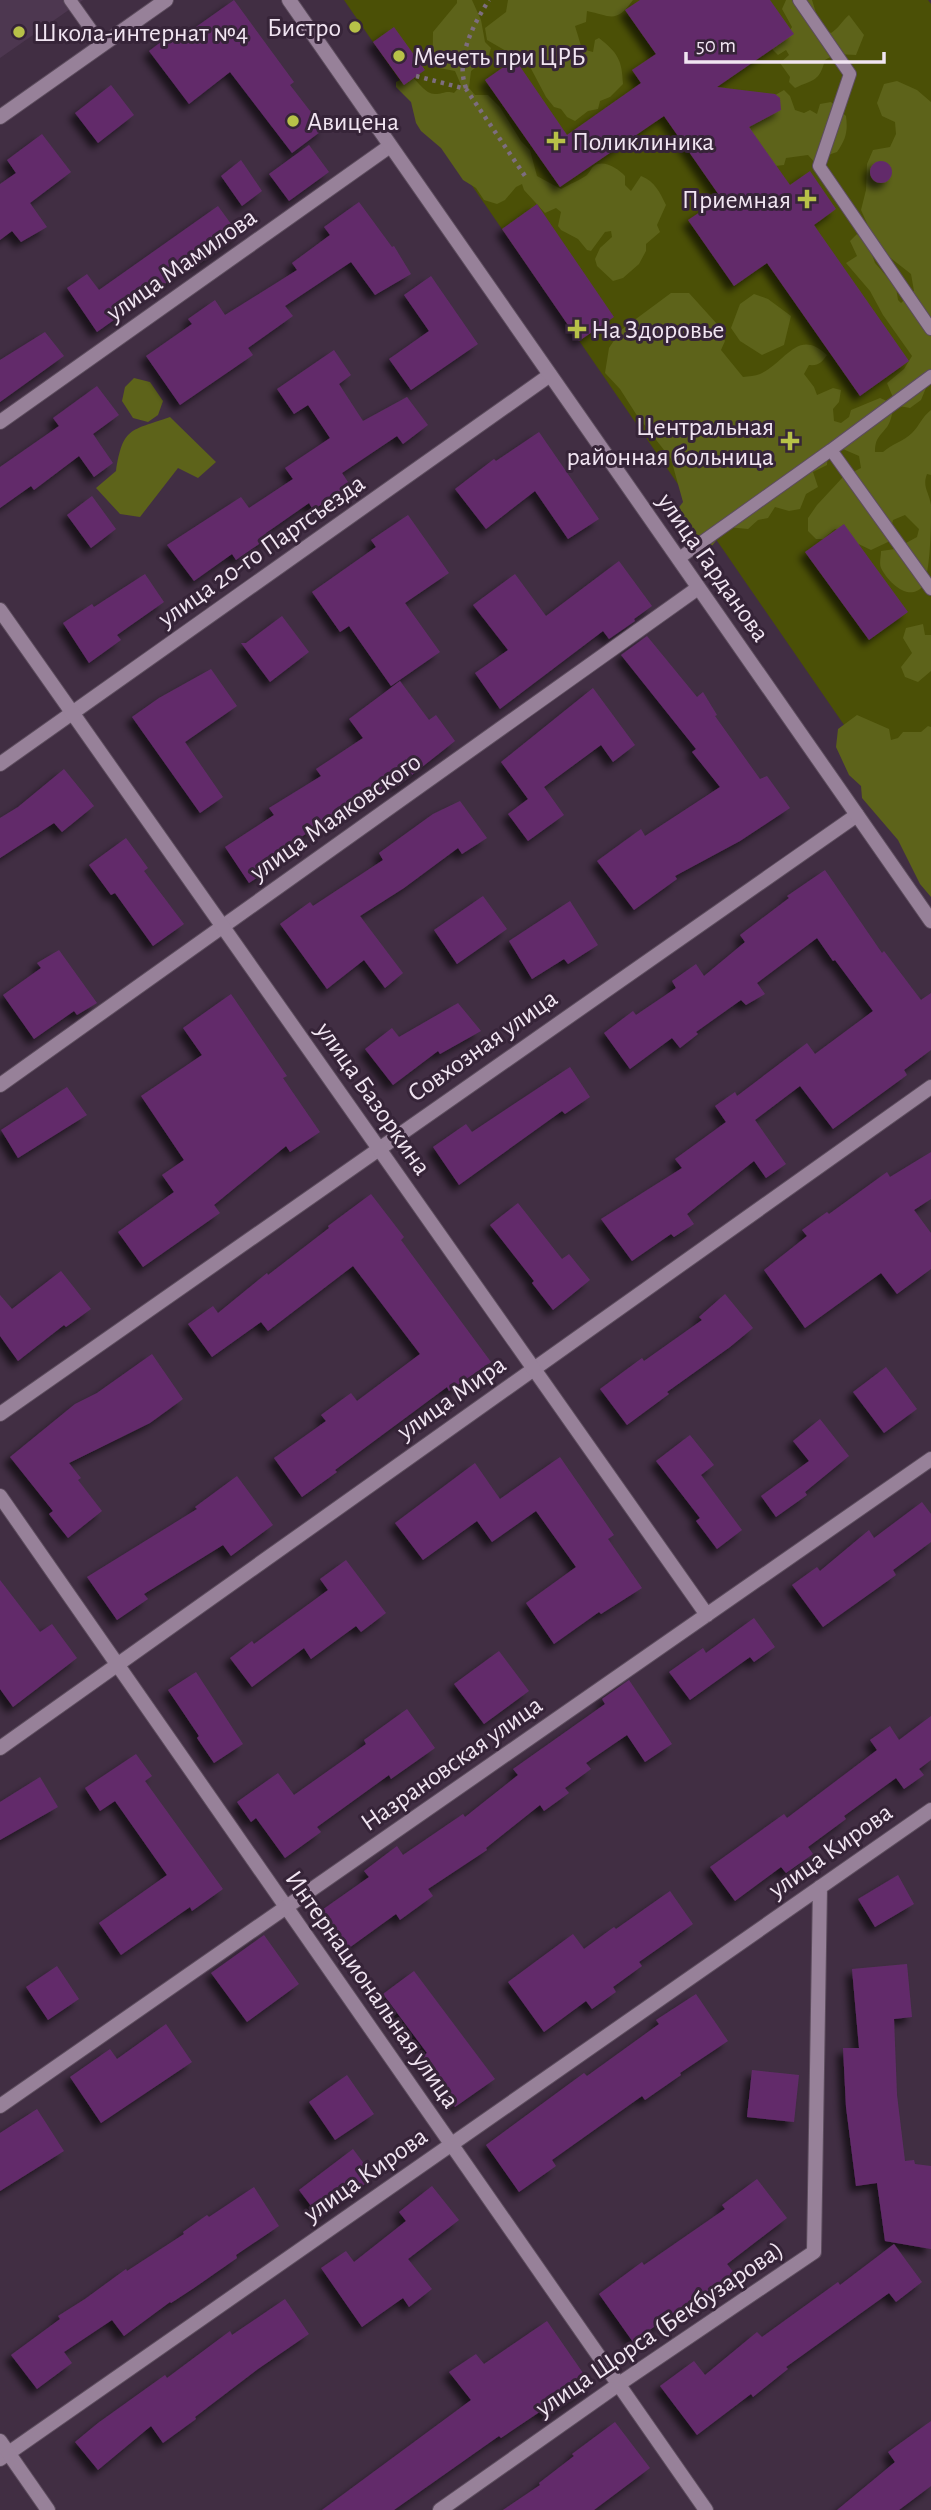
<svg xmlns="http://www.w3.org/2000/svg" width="931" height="2510" viewBox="0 0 931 2510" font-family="'Alegreya Sans',sans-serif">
  <defs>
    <filter id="shadow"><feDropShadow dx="-6" dy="6" stdDeviation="3.5" flood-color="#0009"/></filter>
  </defs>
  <rect width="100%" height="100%" fill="#412e43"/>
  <path fill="#4d3750" d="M0,0h83l-83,58z"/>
  <path fill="#4b5006" d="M344,0h584l3,4v847z"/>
  <path fill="#5d631a" d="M457,0h15l9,20 4,22 6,6 -3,10 -17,13 -2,17 6,7h13l12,12 21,34 9,9 7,26 24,13c7,-4 21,-10 26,-14 3,-3 4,-7 7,-9 10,-7 24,3 31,10v9l6,6 10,-15c14,5 19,17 25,29l-9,20 3,7 -14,12v7l-7,13 -16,14 -10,3 -16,-15 -2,-7 5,-11 12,-11 -1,-6 -6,1 -14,19 -4,-1 -9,-11 -17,-9 -3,-4 3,-14 -5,-4 -11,5 -21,-23 -2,-6 -6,3 -11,13 -8,4 -13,-4 -8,-12 -13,-8 -22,-32 -20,-17 -5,-8 -5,-21 -15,-15v-5l14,-7c8,6 15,19 25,19 8,0 11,-4 19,-1l7,-8 -6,-14 -16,-3c-8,-11 -6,-23 -6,-36l24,-29z
    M508,0h125c-17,24 -22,16 -46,11l-1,11 -11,4 7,23 11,3 2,-12 4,-2c19,15 23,22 24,46l-13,13 -10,4 -2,8 -10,2 -13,10 -8,-4 -6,-8 -7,-2 -8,-10 -18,-34 1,-6 -16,-2 -26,-15 -2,-12 21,-16z
    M786,0h26c4,13 7,25 19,33 7,-4 11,-12 18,-18l15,20 -8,20c-12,-1 -21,-1 -31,5 -6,22 -11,19 -30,28l-6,-6 1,-5 -10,-14 9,-8 -3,-5 -8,5 -8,-8 19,-15 3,-5 -10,-18z
    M897,81l20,9 14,12v274l-10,24 -11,8 -11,-2 -7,-11 -5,-12 17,-14 8,-13 -29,-41 -13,-24 -24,-28 11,-7 -7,-15 7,-7 11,9 7,20 21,24 2,13 3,3 13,-12 -3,-17 -23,-18 -14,-17 -13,-29 5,-20 1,-26 6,-14 17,-3 6,-13 -1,-12 -13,-6 -5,-13 7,-19z
    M784,90l6,6 5,14 9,3 6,-3 7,4 3,-10 11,-2 15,14c2,15 0,23 -9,36l-9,3 -9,12 -11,-12 -22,3 -2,7 -9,1 -35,-51z
    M671,293h18l28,31 8,17 -4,9 22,27c6,-1 12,-1 17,-3 26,-12 38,-47 67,-19 -5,7 -8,11 -18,10l-5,9 10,13 3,8 16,-7 8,2 -2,12 -6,7 1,12 7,2 8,-6 2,-7 29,-12 7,3 6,9c-1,5 -3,13 -6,17 -7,9 -12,11 -12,25h8c9,-8 21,-11 29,-19 8,-8 9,-15 19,-23v65l-4,-1c-5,13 2,18 4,31 0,18 0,66 -8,81 -14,17 -35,-4 -42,-18 -2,-5 0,-11 0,-17l14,-2 22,-12 2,-8 -14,-14 -12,5 -5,22 -17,8 -21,-10 -5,-8 -10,-3 -12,10h-7l-8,-8v-13l9,-13 26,-28 18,-9 -2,-12 -30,-13 -2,22 -14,7 5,15 -12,7 -6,15 -11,2 -14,-4 -7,11 -10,2 -10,9 -21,-2 -16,20c-17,-11 -26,-19 -34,-37l6,-8 -12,-43 -35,-45 -16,-25 -15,-16 4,-25 12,-18z
    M754,294l14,5 23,17 -7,29 -22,10 -22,-14 -9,-13 9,-24z
    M134,378l16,4 13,19 -5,14 -10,7 -15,-4 -11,-17 3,-14z
    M170,417l46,45 -18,16 -20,-10 -38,49 -20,-3 -24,-26 20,-17c7,-44 14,-40 54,-54z
    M923,624l2,11h6v36l-13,11 -13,-5 -4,-10 11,-14 -9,-15 3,-10z
    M857,715l32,14 2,11 7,-2 5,-6h18l7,-6 3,1v170l-11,-13 -22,-44 -36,-42 -1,-12 -12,-11 -13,-28 2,-18z"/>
  <path fill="#622c6a" filter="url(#shadow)" d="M234,0l60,82 -4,3 34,44 -32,24 -62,-81 -41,32 -40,-53 25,-19 5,7z
    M640,0h130l24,34 -77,53 58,7 5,4 1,12 -32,17 41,58 20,-14 26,38 -22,16 95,136 -49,35 -93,-133 -33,23 -46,-66 33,-22 -57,-82 -104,71 -75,-107 30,-21 52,76 74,-52 -9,-13 24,-16 -31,-44z
    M394,27l31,43 -21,15 -31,-43z
    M111,85l23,30 -36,28 -23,-30z
    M42,134l29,38 -41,31 17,24 -26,15 -9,-11 -12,9v-56l16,-11 -9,-13z
    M309,145l20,27 -40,29 -20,-27z
    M241,160l21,31 -20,15 -21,-30z
    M870 172a11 11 0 1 1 22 0a11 11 0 1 1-22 0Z
    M359,202l33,45 2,-1 17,28 -36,21 -24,-33 -66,44 8,10 -45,32 5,7 -73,50 -34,-49 46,-32 -4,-5 27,-19 10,15 72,-45 -5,-7 38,-28 -6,-8z
    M537,204l77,113 -35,24 -77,-112z
    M218,206l21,29 -43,31 -2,-3 -97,69 -30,-44 20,-14 12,16z
    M431,276l47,68 -67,46 -22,-31 40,-28 -25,-36z
    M45,332l19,24 -64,46v-42z
    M334,350l17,25 -12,9 24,37 44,-24 21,28 -25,19 -6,-8 -55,37 8,12 -37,25 -4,-7 -43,30 3,4 -33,23 -4,-6 -38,27 -27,-36 74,-48 8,11 44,-29 -8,-11 45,-30 -22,-33 -14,9 -17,-25z
    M97,386l22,29 -26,19 20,29 -19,14 -15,-21 -45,34 -3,-4 -31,22v-41l59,-41 -6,-8z
    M539,432l60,87 -31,20 -33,-48 -49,38 -31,-40 39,-30 2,2z
    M92,496l24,33 -25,19 -24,-33z
    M408,515l41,58 -44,30 35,49 -49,34 -42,-60 -9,6 -28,-40 64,-45 -5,-7z
    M844,524l64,88 -39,28 -64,-88z
    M619,561l33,45 -18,13 1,2 -26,18 -6,-8 -103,78 -25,-36 33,-23 -35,-45 42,-31 31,42z
    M145,574l19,28 -47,33 4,5 -32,23 -26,-40 29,-19 2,3z
    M282,616l27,36 -39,30 -29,-39h5z
    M647,636l50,61 6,-5 14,23 -2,1 45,63 7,-3 23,32 -50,33 -65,35 2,3 -43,31 -37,-49 44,-32 4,7 75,-49 -28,-35 4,-3 -75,-94z
    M211,669l26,37 -52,36 38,55 -23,16 -68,-96 27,-19z
    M400,681l29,39 7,-5 19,26 -57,45 -2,-3 -48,31 -4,-5 -69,45 6,8 -32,21 -24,-36 49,-32 -5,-7 52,-32 -5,-7 47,-31 -14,-19z
    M593,688l42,57 -22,17 -12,-17 -57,42 20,28 -36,26 -20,-27 20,-15 -27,-37z
    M64,769l30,37 -32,26 -8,-9 -54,35v-40l18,-11z
    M460,801l27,37 -25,16 -4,-6 -54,40 -44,28 43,57 -18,15 -21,-28 -37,29 -47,-65 30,-22 3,4 70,-46 -4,-7 54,-39z
    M126,838l22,30 -4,3 40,53 -31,22 -38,-53 -4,2 -22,-30z
    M825,870l57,83 2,-2 37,49 10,-7v57l-27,20 3,5 -74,54 -33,-43 -45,34 31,44 -20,14 -12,-17 -67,53 7,10 -20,13 -3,-3 -39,27 -31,-42 81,-51 -7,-9 51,-37 -11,-16 20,-14 2,4 70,-53 8,11 58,-43 -38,-51 -2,1 -16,-23 -60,45 8,11 -19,11 -5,-5 -45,32 2,2 -18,14 -8,-10 -42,31 -26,-36 29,-22 3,4 40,-27 -4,-7 24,-17 8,12 41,-34 -5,-7 49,-37 -2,-2z
    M483,896l24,33 -50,35 -23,-34z
    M570,901l28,44 -30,19 -4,-5 -32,20 -23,-38z
    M59,950l38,53 -20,12 -3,-4 -40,28 -31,-44 38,-27 -4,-5z
    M231,994l56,82 -4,2 37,54 -30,20 -4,-6 -72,59 6,8 -77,54 -25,-35 56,-40 -12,-17 22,-15 -43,-64 61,-41 -19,-27z
    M458,1003l23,28 -41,23 -2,-3 -45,34 -28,-36 27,-21 7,9z
    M570,1067l20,30 -25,17 -3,-3 -103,74 -26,-38 33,-23 6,8z
    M67,1087l20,28 -69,43 -17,-28z
    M931,1152v47l-17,11 17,23v36l-34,25 -16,-21 -76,55 -41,-58 43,-34 -5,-6 25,-18 2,2 58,-42 3,5z
    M371,1194l33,43 -3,3 90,122 -42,29 -2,-4 -112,83 2,2 -35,25 -28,-39 52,-37 -5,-6 30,-22 6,8 63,-47 -67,-88 -85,65 -7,-9 -49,35 -24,-33 25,-18 5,7 49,-40 1,2 61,-47 -1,-2z
    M518,1203l44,56 7,-5 21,26 -37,30 -21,-27 2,-2 -44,-56z
    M61,1271l30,38 -25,18 -2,-2 -46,36 -18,-25v-41l12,14z
    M725,1294l28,34 -23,19 -63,45 2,2 -42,31 -27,-36 42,-31 2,3 58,-41 -3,-3z
    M152,1354l31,45 -33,24 -81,40 12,15 -3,2 24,31 -34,27 -19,-24 4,-3 -43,-54 65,-53 22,-11z
    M886,1367l31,42 -33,24 -31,-41z
    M820,1419l29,37 -44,36 2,3 -31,22 -15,-21 48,-35 -16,-20z
    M690,1435l24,30 -13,10 41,55 -25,19 -21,-28 4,-3 -44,-57z
    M560,1457l54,78 -6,4 34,49 -41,26 -2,-2 -45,32 -28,-41 50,-36 -40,-56 -44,31 -15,-21 -54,39 -28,-37 80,-60 25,36z
    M237,1476l36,49 -42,31 -8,-11 -79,49 4,5 -31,21 -30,-43 110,-68 -2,-2z
    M922,1502l9,12v28l-38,28 3,5 -73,52 -31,-42 25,-18 3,4 49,-41 5,8z
    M346,1560l40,53 -25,19 -5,-6 -45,33 -7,-11 -52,39 -22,-29 22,-17 2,3 74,-54 -8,-11z
    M0,1580l40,52 12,-8 25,34 -64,49 -13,-18z
    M754,1618l21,29 -21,15 -4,-5 -60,43 -21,-28 34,-24 3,5z
    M499,1651l30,40 -45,33 -30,-40z
    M196,1672l47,72 -29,19 -17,-25 2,-2 -31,-46z
    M629,1680l43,64 -27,18 -18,-27 -41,28 5,6 -26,19 4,5 -25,18 -4,-6 -54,43 1,2 -59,39 5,7 -33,24 -4,-6 -47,34 -27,-38 47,-33 -5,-6 33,-25 6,9 60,-41 2,3 53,-42 -5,-6 92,-65 -3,-5z
    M407,1709l28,39 -44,31 -2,-4 -72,52 4,5 -36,26 -29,-40 -5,4 -14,-20 41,-29 16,22 72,-51 -2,-4z
    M931,1716v44l-12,9 5,6 -20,14 -8,-11 -52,38 2,3 -38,28 5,7 -27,19 -5,-6 -46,34 -25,-34 74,-53 3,4 90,-68 -7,-10 20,-14 9,14z
    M136,1754l16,22 -7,5 78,108 -31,22 -2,-4 -69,48 -22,-32 68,-48 -52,-74 -15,10 -15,-23z
    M40,1777l18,30 -58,33v-38z
    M898,1875l16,29 -39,23 -17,-28z
    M670,1891l23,33 -54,38 3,4 -29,21 3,5 -24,17 -6,-8 -42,31 -36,-50 65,-48 11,15 30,-22 2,2z
    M264,1935l35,49 -52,38 -36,-49z
    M907,1964l5,53 -18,2 3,76 8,66 9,-1 1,4 16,2v83l-46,-8 -8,-58 -21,3 -10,-79 -3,-59h16l-7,-79z
    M57,1966l22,33 -31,21 -22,-33z
    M414,1971l81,108 -40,28 -35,-49 7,-5 -44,-59z
    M696,1994l32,47 -48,32 1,2 -36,25 -3,-4 -90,64 4,6 -37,26 -33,-47 98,-72 3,3 72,-52 -3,-4z
    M166,2024l26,38 -91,61 -31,-46 40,-28 7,10z
    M752,2070l47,5 -5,47 -47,-5z
    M347,2075l27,39 -39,26 -26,-38z
    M37,2109l27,42 -64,40v-58z
    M353,2149l21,28 -54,41 -21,-28z
    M757,2179l30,39 -60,46 7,9 -35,24 -1,-2 -65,47 -34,-48 43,-32 2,3 81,-56 -3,-4z
    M432,2186l27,34 -51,39 24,30 -23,18 -6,-9 -41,29 -41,-59 25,-17 8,11 52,-41 -7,-9z
    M254,2187l25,39 -43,29 1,3 -43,30 -23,15 -1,-1 -46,34 -12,-16 -48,32 8,11 -35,26 -26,-34 49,-36 -2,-3 27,-17 41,-30 1,2 57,-37 -1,-2 24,-17 2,2z
    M894,2244l28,38 -26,20 -7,-9 -103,74 2,2 -35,28 -2,-3 -54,41 -37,-49 34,-25 11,14 52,-43 5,5 76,-55 2,3z
    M285,2299l24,35 -51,35 -63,48 1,2 -33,24 -12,-17 -53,44 -23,-28 23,-19 67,-48 2,3 63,-47 2,4z
    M547,2321l45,65 -46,31 -5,-6 -40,27 -2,-2 -105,74h-72l149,-110 -22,-28 27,-18 8,10z
    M931,2421v65l-32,24h-62l58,-48 -7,-10z
    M615,2422l35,46 -56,42h-91l37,-25 -1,-2 35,-27 -2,-2z"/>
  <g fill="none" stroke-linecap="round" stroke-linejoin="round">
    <g stroke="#5c4c5d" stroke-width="14">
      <path id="service" d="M70,0l32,45
        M799,0l51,74 -31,92 112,163
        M931,376l-100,74 100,139
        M678,559l153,-109"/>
    </g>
    <g stroke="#5c4c5d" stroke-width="16">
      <path id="minor" d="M0,422l390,-276
        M0,764l550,-389
        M0,1085l698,-497
        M0,1414l857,-599
        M0,1496l706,1014
        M0,1748l931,-661
        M0,2459l931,-649
        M440,2510l179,-126 195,-132 6,-365"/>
    </g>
    <g stroke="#5c4c5d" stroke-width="16">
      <path id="tertiary" d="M289,0l642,921
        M0,117l166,-117
        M0,610l707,1005
        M0,2106l931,-647
        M0,2441l48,69"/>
    </g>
    <path stroke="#7d6d7f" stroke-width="4.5" stroke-dasharray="3.5 5" stroke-linecap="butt" d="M416,76l50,13 59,87
      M466,88c-11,-29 7,-63 23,-88"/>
    <use href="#service" stroke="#978199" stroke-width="12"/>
    <use href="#minor" stroke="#978199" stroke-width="14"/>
    <use href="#tertiary" stroke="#978199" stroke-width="14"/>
  </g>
  <g fill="#b7c148" stroke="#362438" stroke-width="2.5">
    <circle cx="355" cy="27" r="7"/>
    <circle cx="19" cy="32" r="7"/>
    <circle cx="399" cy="56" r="7"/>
    <circle cx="293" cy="121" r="7"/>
    <path d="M552.5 130.5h7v7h7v7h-7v7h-7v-7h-7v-7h7z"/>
    <path d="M803.5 188.5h7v7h7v7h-7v7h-7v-7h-7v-7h7z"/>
    <path d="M573.5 318.5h7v7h7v7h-7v7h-7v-7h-7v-7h7z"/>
    <path d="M786.5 430.5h7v7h7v7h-7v7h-7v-7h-7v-7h7z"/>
  </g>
  <g text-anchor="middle" stroke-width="6" stroke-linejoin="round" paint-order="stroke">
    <g font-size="26" fill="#f1e5f2" stroke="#362438" text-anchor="start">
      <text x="341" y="36" text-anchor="end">Бистро</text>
      <text x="33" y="41">Школа-интернат №4</text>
      <text x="413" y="65">Мечеть при ЦРБ</text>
      <text x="307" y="130">Авицена</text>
      <text x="572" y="150">Поликлиника</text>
      <text x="791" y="208" text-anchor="end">Приемная</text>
      <text x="591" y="338">На Здоровье</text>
      <text x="774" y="435" text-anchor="end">Центральная<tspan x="774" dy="30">районная больница</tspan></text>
    </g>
    <g font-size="26" fill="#f1e5f2" stroke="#362438">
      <text transform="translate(181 264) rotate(-35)" y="9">улица Мамилова</text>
      <text transform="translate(261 550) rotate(-35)" y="9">улица 20-го Партсъезда</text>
      <text transform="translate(714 567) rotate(55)" y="9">улица Гарданова</text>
      <text transform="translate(335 816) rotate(-35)" y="9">улица Маяковского</text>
      <text transform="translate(482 1045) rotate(-35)" y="9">Совхозная улица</text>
      <text transform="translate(374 1098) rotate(55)" y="9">улица Базоркина</text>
      <text transform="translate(451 1397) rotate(-35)" y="9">улица Мира</text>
      <text transform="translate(451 1763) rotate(-35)" y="9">Назрановская улица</text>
      <text transform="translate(830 1850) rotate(-35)" y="9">улица Кирова</text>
      <text transform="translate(373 1989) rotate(55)" y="9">Интернациональная улица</text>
      <text transform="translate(365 2174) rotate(-35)" y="9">улица Кирова</text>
      <text transform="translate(659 2328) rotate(-34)" y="9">улица Щорса (Бекбузарова)</text>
    </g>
  </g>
  <path d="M686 52v10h198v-10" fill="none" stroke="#f1e5f2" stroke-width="3.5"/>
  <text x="696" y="52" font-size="21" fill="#f1e5f2" stroke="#362438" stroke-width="5" paint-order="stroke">50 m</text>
</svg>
